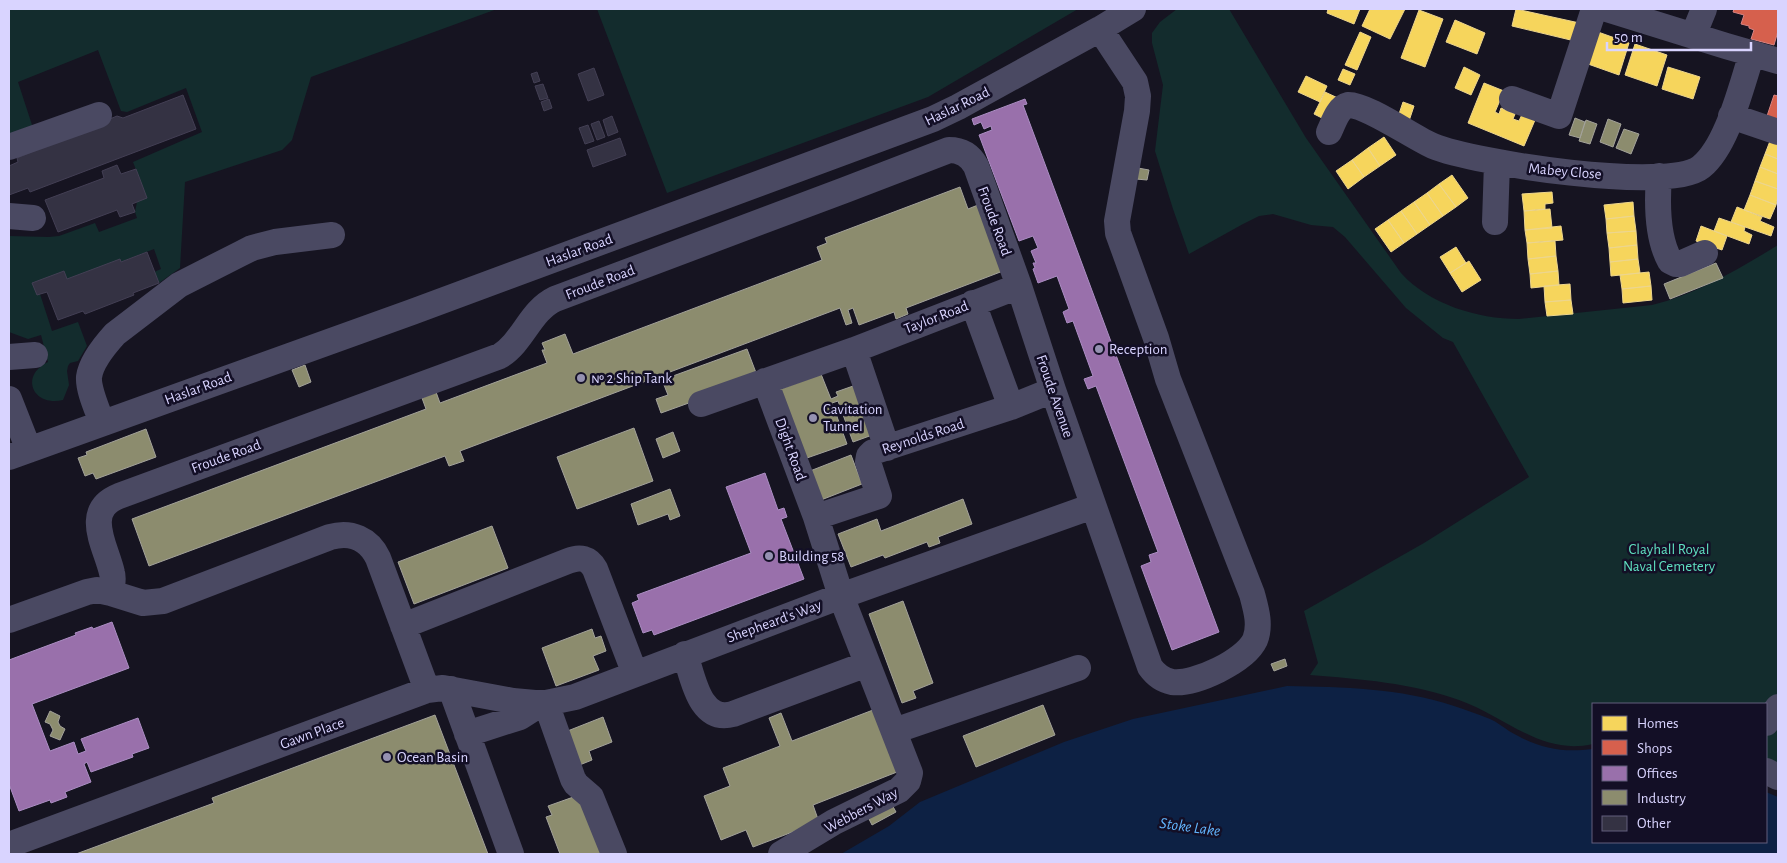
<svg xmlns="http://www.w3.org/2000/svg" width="1787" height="863" viewBox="0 0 1787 863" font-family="'Alegreya Sans',sans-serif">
  <rect width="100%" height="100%" fill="#161421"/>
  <path fill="#132c2d" d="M9,9h488l-186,68 -19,63 -10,10 -97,32 -5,86 -21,15 -5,-11 7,-3 -7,-20 -114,45 12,37 26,-9 9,24 -9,15 -8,2 -2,3 -1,5 2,14 -6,15c-30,7 -44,-24 -15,-38l-7,-27 -13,4 -19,-7v-96l40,1 10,-1 36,-13 4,9 38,-14 -2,-6 6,-30 -8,-20 69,-30 -16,-44 -59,24 -6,-1 -23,-61 -80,32 15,46 -24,11z
    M597,9h481l-150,88 -261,96z
    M1177,9h52l77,129 95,135c28,31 76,46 118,46l133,-14c45,-11 87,-36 126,-60v545l-12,-6v-80h-173v40c-52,12 -88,-28 -134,-44 -47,-17 -99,-21 -149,-25l8,-12 -14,-52 120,-68 105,-66 -76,-135 -10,-4 -37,-30 -61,-71 -12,-10 -22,-2 -38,-11 -14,2 -16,8 -54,30 -16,-45 -18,-58 8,-66 -11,-42v-10l8,-11z"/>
  <path fill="#0d2144" d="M1287,686c56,1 113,2 167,20 12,4 24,8 36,13 7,3 13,8 19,12 29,17 51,22 84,18v93h173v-50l12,5v57h-937l48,-28 31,-24 144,-60 69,-23z"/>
  <path fill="#f6d55c" stroke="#edd58d" d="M1328,9h32l-6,15 -27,-11z
    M1370,9h35l-15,30 -28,-13z
    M1516,9l68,15 -5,18 -67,-16z
    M1419,10l24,9 -18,48 -24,-9z
    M1455,20l30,13 -8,21 -31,-12z
    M1360,32l11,5 -14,33 -12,-5z
    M1598,32l31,11 -10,32 -31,-11z
    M1635,44l32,11 -10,31 -32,-11z
    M1464,67l16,8 -9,20 -16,-7z
    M1668,67l32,10 -7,22 -31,-10z
    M1343,69l12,5 -5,11 -12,-5z
    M1306,76l21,10 -7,16 -22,-10z
    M1484,83l20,8 -9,21 4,2 2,-6 14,6 -2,5 6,2 6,-13 13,5 -14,33 -56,-23z
    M1325,92l15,7 -10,23 -16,-8z
    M1403,102l11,4 -6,18 -11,-4z
    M1384,137l12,18 -16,11 -12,-18z
    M1770,141l8,3v15l-13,-5z
    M1368,148l12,18 -16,11 -12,-17z
    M1765,154l13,5v15l-18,-7z
    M1352,160l12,17 -16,12 -12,-18z
    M1760,167l18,7v15l-23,-8z
    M1452,175l16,23 -12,9 -17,-23z
    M1755,181l23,8v8l-2,8 -26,-10z
    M1439,184l17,23 -13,9 -16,-23z
    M1552,192l1,11 -8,1v5l-21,2 -2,-17z
    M1427,193l16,23 -13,9 -16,-23z
    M1750,195l26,10 -6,14 -26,-9z
    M1414,202l16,23 -13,9 -16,-23z
    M1633,202l1,14 -28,3 -2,-14z
    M1737,207l25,10 -2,4 14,6 -3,9 -40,-14z
    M1550,209l2,19 -27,2 -1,-19z
    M1401,211l16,23 -13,9 -16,-23z
    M1634,216l2,15 -29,2 -1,-14z
    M1719,218l26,9 -1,4 8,4 -3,9 -35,-13z
    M1388,220l16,23 -13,9 -16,-23z
    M1561,226l2,14 -36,3 -2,-13z
    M1701,226l26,10 -5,14 -26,-9z
    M1636,231l1,14 -28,3 -2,-15z
    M1555,241l1,15 -28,3 -1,-16z
    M1637,245l1,14 -28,3 -1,-14z
    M1456,247l10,16 -16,10 -10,-16z
    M1556,256l2,15 -28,3 -2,-15z
    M1638,259l2,14 -29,3 -1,-14z
    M1469,261l12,19 -19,12 -12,-19z
    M1558,271l1,14 -28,3 -1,-14z
    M1649,272l2,14 -29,3 -2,-14z
    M1570,284l1,16 -26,2 -1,-16z
    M1651,286l1,14 -29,3 -1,-14z
    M1571,300l2,14 -26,2 -2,-14z"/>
  <path fill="#d6604d" stroke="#d78382" d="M1734,9h44v22l-4,14 -23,-6 3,-9 -5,-2v-2l-8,-2 3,-9 -11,-3z
    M1774,95l4,1v24l-11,-4z"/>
  <path fill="#9970ab" stroke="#ac8ec4" d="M1025,99l2,5 -4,1 196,527 -47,18 -31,-84 10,-4 -2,-7 9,-3 -62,-166 -8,3 -4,-10 9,-3 -20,-55 -6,2 -4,-11 6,-3 -12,-33 -19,7 -5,-14 2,-1 -2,-5h3l-5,-12 7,-3 -5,-12 -14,5 -40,-106 13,-5 -1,-4 -7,3 -3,-7 -7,3 -2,-6z
    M765,473l13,37 6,-2 3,9 -6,2 23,60 -150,56 -2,-5 -9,3 -11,-30 7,-3 -2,-5 114,-42 -25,-66z
    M112,622l17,46 -97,36 18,47 24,-9 4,12 8,-3 -5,-12 57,-21 11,30 -17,6 1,3 -42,15 -4,-10 -3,2 7,18 -26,10 2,5 -16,6 -1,-3 -31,11 -10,-27v-124l67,-25 -1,-2 17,-6 1,2z"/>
  <path fill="#8c8c6e" stroke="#a3a29a" d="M1575,118l10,4 -5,16 -11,-3z
    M1608,119l13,5 -8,23 -13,-5z
    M1586,120l11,4 -7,20 -11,-3z
    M1624,129l15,5 -8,20 -15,-6z
    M1138,168l11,2 -2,10 -11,-1z
    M960,187l8,22 10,-4 25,66 -97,37 2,6 -12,5 -2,-7 -35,13 -6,-17 -5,2 4,13 -6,2 -6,-17 -380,143 4,10 -15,5 -4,-10 -296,110 -17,-47 294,-110 -4,-11 14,-6 4,11 107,-40 -5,-13h3l-3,-7 23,-9 8,20 249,-94 -5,-13 10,-4 -2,-5z
    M1716,263l7,15 -53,21 -6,-15z
    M747,349l11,29 -97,35 -5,-14 12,-4 -6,-15z
    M305,365l6,17 -12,5 -7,-17z
    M821,374l10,25 7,-3 -2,-4 20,-7 19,49 -22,8 -15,-41 -6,2 15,41 -43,15 -26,-69z
    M634,428l19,53 -76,28 -20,-52z
    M146,429l10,28 -60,22 -3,-6 -8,3 -7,-18 9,-3 -1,-3z
    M673,432l7,19 -17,7 -7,-19z
    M851,455l11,29 -41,16 -11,-29z
    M670,489l10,27 -10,4 -2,-6 -30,11 -7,-21z
    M963,499l9,25 -34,13 2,6 -11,4 -2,-5 -42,16 -2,-3 -32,12 -13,-33 39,-15 4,12z
    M492,526l16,42 -94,36 -16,-42z
    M903,601l30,82 -20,8 3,7 -14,5 -33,-89z
    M592,629l3,9 6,-2 5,15 -13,5 6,14 -43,16 -14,-38z
    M1285,659l2,7 -13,5 -3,-7z
    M1043,705l12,30 -79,32 -13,-31z
    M873,710l24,62 -84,33 6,17 -66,25 -7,-17 -25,10 -17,-44 26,-10 -7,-18 57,-22 -11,-28 12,-5 11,28z
    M50,711l10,5 -2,6 2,4 5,3 -5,11 -10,-4 3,-6 -3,-6 -5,-2z
    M435,715l53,139h-412l138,-51 -2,-5z
    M603,717l9,25 -23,9 3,9 -15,6 -12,-34z
    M579,795l24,59h-43l-14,-37 6,-2 -4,-9z
    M891,803l5,9 -24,13 -5,-10z"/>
  <path fill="#343243" stroke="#433f54" d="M594,68l10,27 -16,6 -10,-27z
    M537,72l3,9 -6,2 -3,-9z
    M543,84l5,14 -8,2 -5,-14z
    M183,95l13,34 -166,63 -2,-4 -19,7v-29l9,-4 -1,-4 100,-42 6,2z
    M549,99l3,9 -8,3 -3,-9z
    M612,116l6,16 -10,4 -5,-16z
    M599,121l6,16 -8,3 -6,-16z
    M588,125l6,16 -9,3 -6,-16z
    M620,138l6,17 -33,12 -6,-17z
    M117,165l4,9 15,-5 5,13 6,16 -15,6 3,8 -15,5 -3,-7 -59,22 -13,-32 59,-22 -2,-7z
    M147,252l12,31 -26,10 1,2 -49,19 -2,-3 -25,9 -11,-28 -10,3 -5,-12 32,-12 3,8 53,-20 1,3z"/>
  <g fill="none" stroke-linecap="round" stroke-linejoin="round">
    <path stroke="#4a4962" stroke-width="26" d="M1607,9l119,37 52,15
      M1693,36l11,-27
      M1512,99l47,17 35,-107
      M1731,116l47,16
      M1329,132c4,-8 9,-25 19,-27 18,-1 66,33 85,41 41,17 236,47 268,21 27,-22 40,-81 51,-113
      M9,147l90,-32
      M1659,176c-2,26 -2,62 11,85l6,3h4l25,-11
      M9,216l24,2
      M1495,222l2,-59
      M973,303l38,104
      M854,350l33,98
      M9,357l26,-2
      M765,381l51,136 25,79 69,177 -2,8 -9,9 -65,32 -53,32
      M9,399l20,51
      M701,404l153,-54 165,-64
      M102,423c-4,-12 -14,-33 -13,-46 2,-15 16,-32 26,-43l64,-49 61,-31 12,-6 23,-6 57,-7
      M9,457l403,-145 521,-193 25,-12 142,-78 33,-20
      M816,517l63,-21 -11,-34 1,-6 4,-4 138,-45 42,-17
      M9,620l78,-28 10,-2 14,3
      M403,626l165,-65c12,-5 21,-3 27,8l40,105
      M685,654c8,23 14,69 48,60l134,-50
      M451,689l60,165
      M427,690l-49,-132c-9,-19 -27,-27 -48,-21l-167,64 -20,2 -32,-10c1,-7 3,-14 1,-20 -6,-27 -30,-62 7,-77l381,-140c23,-14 30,-45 55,-57l290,-109 104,-40c12,0 21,5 27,16l43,120 34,104 97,277c5,7 12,13 22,15 23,3 73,-21 83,-42 6,-15 1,-31 -3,-46l-84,-215 -12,-41 -38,-105 -1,-12 20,-110 1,-15 -3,-14 -35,-53
      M546,703l27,76 3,5 15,13 23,57
      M1766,723l12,-16
      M894,731l184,-63
      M467,734l53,-17 11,-7 4,-7
      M1766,771l12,6
      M9,845l418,-155 16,-2 70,13 22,2h11l29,-6 266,-101 252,-90"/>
  </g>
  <g fill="#9591b1" stroke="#130f26" stroke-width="2">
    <circle cx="1099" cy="349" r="5"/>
    <circle cx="581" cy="378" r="5"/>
    <circle cx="813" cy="418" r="5"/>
    <circle cx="769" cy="556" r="5"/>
    <circle cx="387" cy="757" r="5"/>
  </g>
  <g text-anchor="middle" stroke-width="5" stroke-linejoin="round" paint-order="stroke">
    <g font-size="15" fill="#d9d4ff" stroke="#130f26">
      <text transform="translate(957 106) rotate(-26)" y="5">Haslar Road</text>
      <text transform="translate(1565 171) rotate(5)" y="5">Mabey Close</text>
      <text transform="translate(995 221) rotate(70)" y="5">Froude Road</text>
      <text transform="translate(579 250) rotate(-20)" y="5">Haslar Road</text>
      <text transform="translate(600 282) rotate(-21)" y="5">Froude Road</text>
      <text transform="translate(936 317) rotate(-21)" y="5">Taylor Road</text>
      <text transform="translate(198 388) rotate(-20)" y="5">Haslar Road</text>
      <text transform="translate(1055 396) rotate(71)" y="5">Froude Avenue</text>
      <text transform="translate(923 436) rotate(-18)" y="5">Reynolds Road</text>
      <text transform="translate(791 449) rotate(70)" y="5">Dight Road</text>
      <text transform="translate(226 456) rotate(-20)" y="5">Froude Road</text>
      <text transform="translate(774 621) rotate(-20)" y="5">Shepheard's Way</text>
      <text transform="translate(312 733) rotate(-20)" y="5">Gawn Place</text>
      <text transform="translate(861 810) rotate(-28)" y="5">Webbers Way</text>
    </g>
    <g font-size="15" fill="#d9d4ff" stroke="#130f26" text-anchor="start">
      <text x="1109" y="354">Reception</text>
      <text x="591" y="383">№ 2 Ship Tank</text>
      <text x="823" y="414">Cavitation<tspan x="823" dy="17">Tunnel</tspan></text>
      <text x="779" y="561">Building 58</text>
      <text x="397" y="762">Ocean Basin</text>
    </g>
    <g font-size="15" fill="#5fe0c0" stroke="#130f26">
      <text x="1669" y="554">Clayhall Royal<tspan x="1669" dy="17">Naval Cemetery</tspan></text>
    </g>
    <g font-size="16" font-style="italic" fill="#62b6ff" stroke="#130f26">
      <text transform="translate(1190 826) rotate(8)" y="6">Stoke Lake</text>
    </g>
  </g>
  <rect width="1787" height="863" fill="none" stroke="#d9d4ff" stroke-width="20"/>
  <rect x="1592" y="703" width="175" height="140" fill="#130f26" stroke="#625e7d"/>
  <rect x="1602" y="716" width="25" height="15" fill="#f6d55c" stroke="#625e7d"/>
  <text x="1637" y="728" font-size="15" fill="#d9d4ff">Homes</text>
  <rect x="1602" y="740" width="25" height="15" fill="#d6604d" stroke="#625e7d"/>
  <text x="1637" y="753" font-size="15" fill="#d9d4ff">Shops</text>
  <rect x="1602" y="766" width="25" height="15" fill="#9970ab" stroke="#625e7d"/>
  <text x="1637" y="778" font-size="15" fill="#d9d4ff">Offices</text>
  <rect x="1602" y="790" width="25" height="15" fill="#8c8c6e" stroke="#625e7d"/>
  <text x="1637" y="803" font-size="15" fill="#d9d4ff">Industry</text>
  <rect x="1602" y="816" width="25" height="15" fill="#343243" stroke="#625e7d"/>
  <text x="1637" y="828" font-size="15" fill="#d9d4ff">Other</text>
  <path d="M1607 42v8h144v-8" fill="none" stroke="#d9d4ff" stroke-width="2.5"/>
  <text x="1614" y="42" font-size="15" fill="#d9d4ff" stroke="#130f26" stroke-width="4" paint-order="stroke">50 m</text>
</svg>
